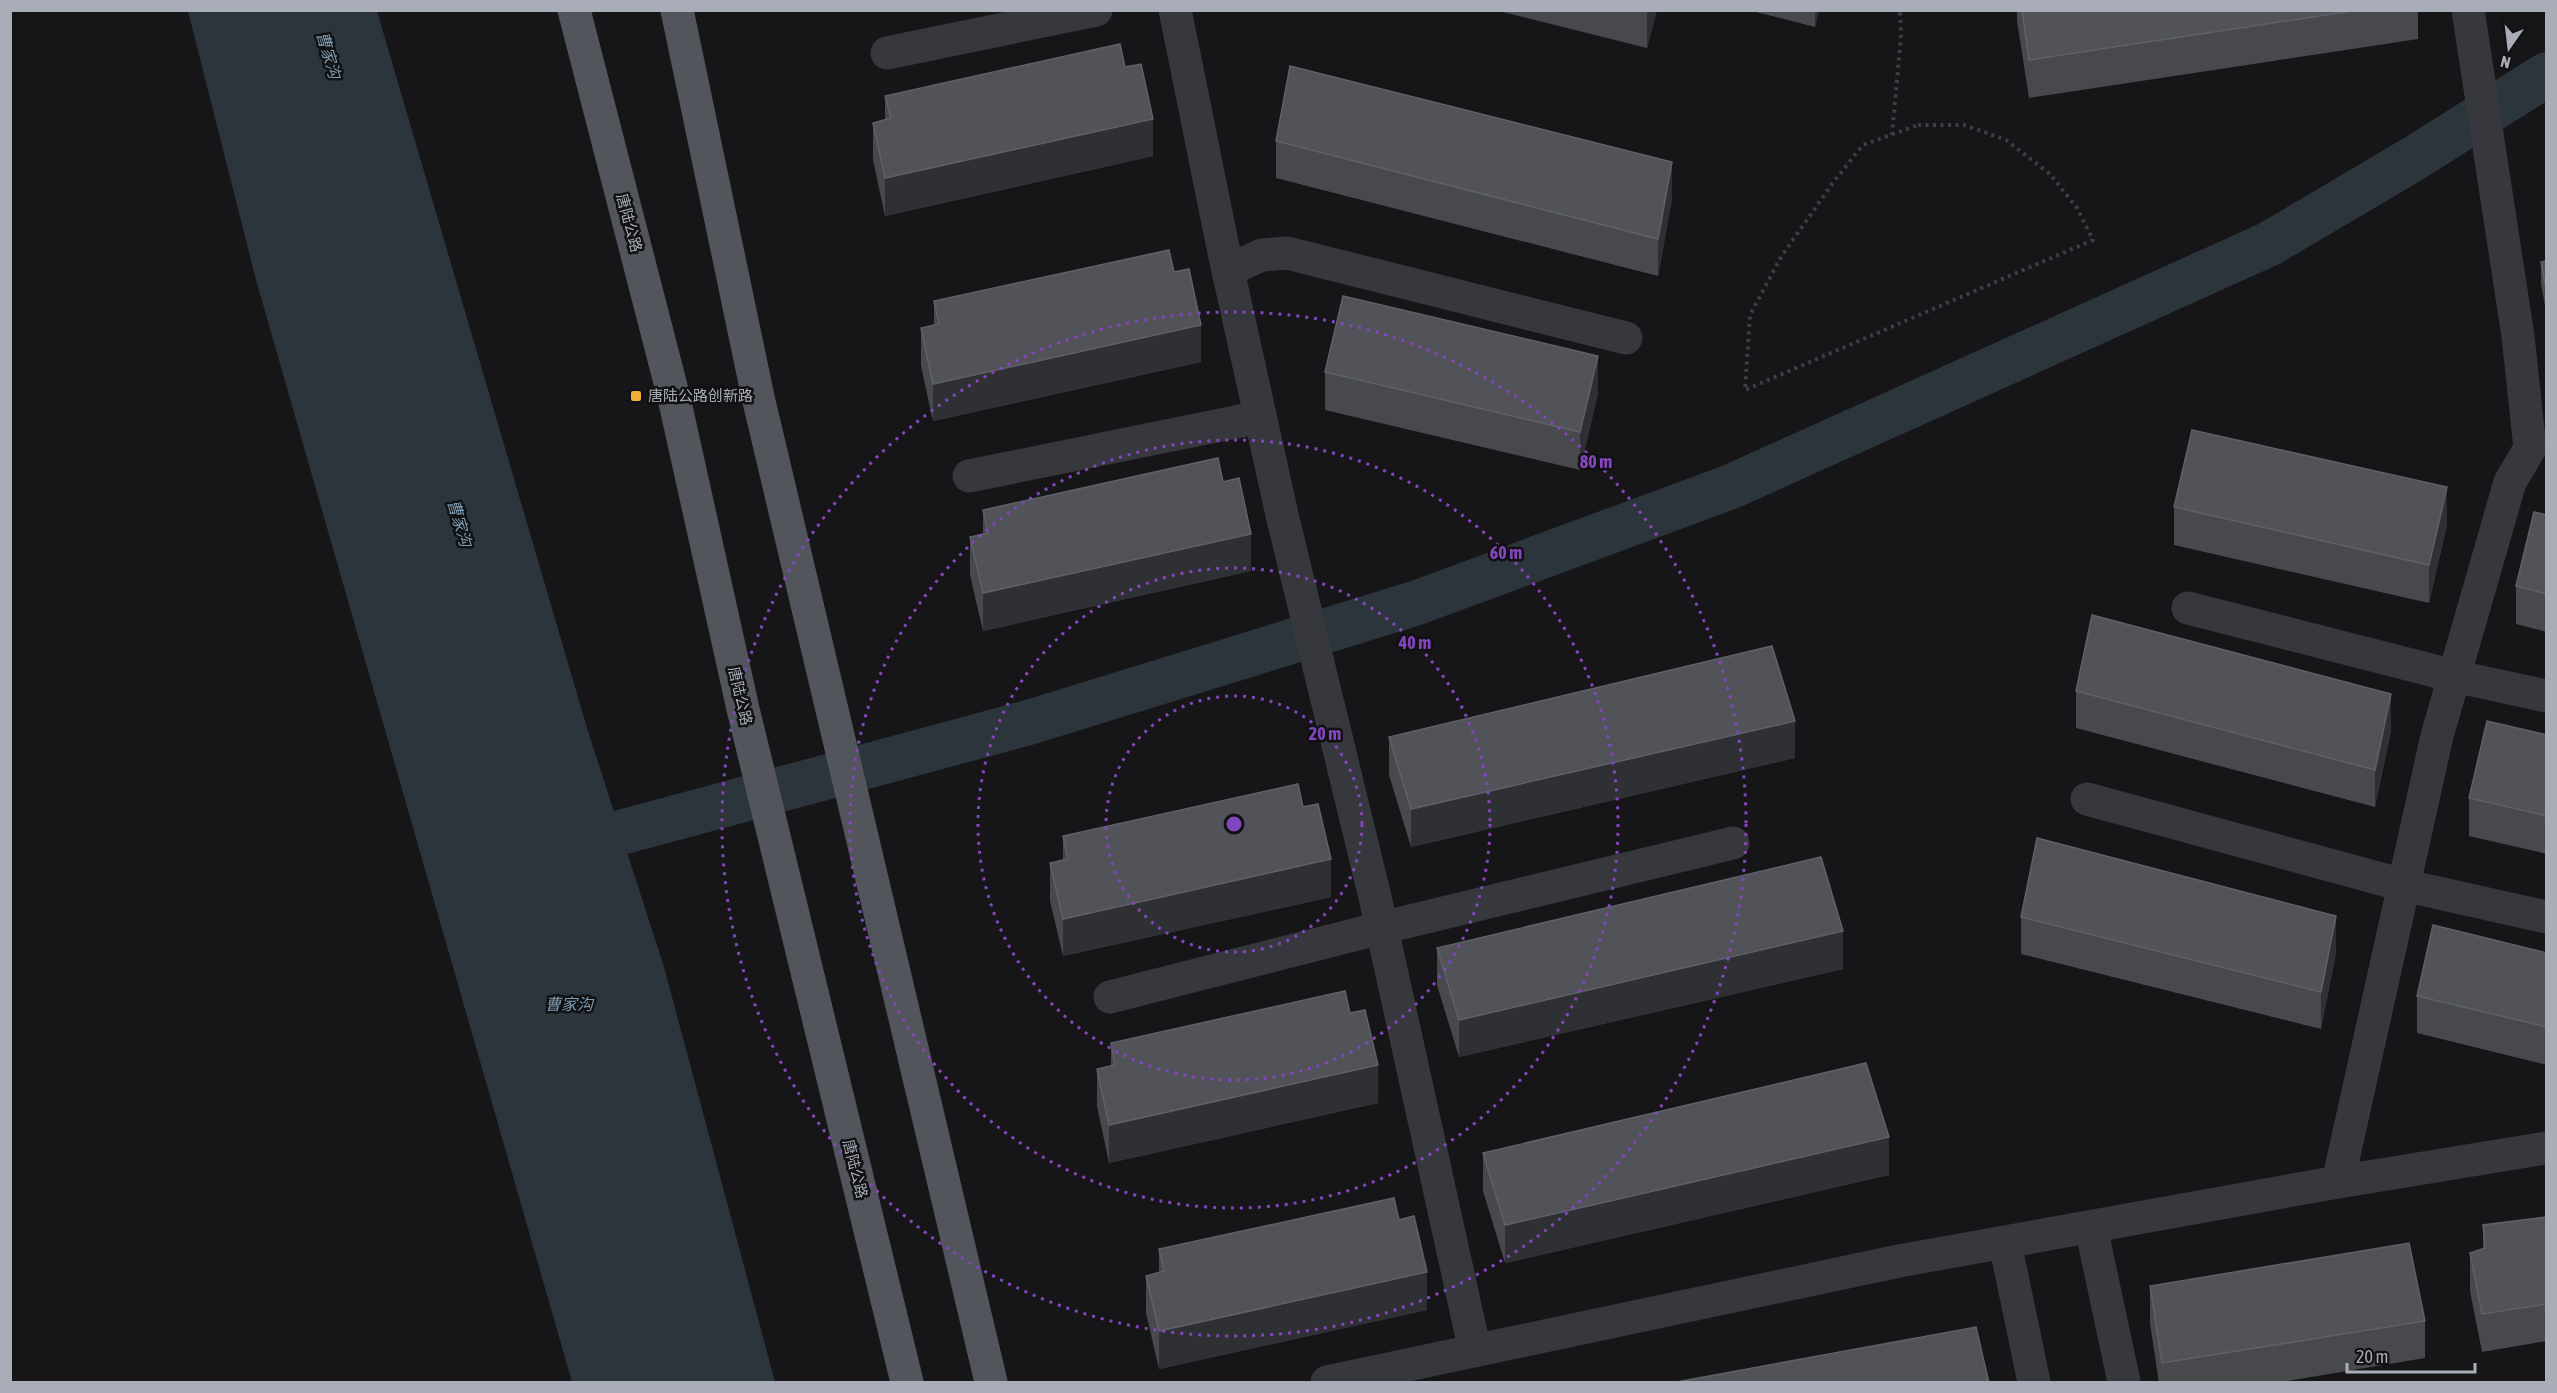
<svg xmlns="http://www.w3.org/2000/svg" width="2557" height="1393" viewBox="0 0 2557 1393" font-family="'Asap Condensed','Noto Sans SC',sans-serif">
  <rect width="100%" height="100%" fill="#161618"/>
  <path fill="#2c353c" d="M188,11h189l210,717 77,239 111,415h-203l-316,-1102z"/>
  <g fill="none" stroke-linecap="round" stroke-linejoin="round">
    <path stroke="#2c353c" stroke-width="45" d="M563,848l464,-125 389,-120 314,-116 539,-243 144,-85 133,-84"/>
    <path stroke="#3d3f44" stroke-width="4" stroke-dasharray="3 4.5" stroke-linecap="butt" d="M1918,125h46l42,15 44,34 27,34 16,32 -348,150 5,-75 31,-58 51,-73 31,-39z
      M1892,135l9,-99 -1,-26"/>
    <path stroke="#37383d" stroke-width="33" d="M1175,10l50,247 58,262 92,378 100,454
      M887,53l209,-43
      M1228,270l34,-15 25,-2 339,85
      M969,476l291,-59
      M2188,608l266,68 92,20
      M2087,799l316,86 143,32
      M1110,997l271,-69 352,-85
      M2338,1182l99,-446 73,-254 20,-34 -12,-112 -50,-326
      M2091,1227l33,155
      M2005,1243l29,139
      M1327,1382l572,-121 439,-79 208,-34"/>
    <path stroke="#53555c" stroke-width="33" d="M574,10l100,388 69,311 164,673
      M677,10l81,387 233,985"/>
  </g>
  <path fill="#47494d" d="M1495,10h162l-10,38z
    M1748,10h71l-4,17z
    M2017,10h401v29l-389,59 -12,-77z
    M1125,67l28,89 -268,60 -12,-56v-37l12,-3v-24z
    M1276,141l396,58 -14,77 -382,-98z
    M2547,261v56l-6,-33v-22z
    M1174,272l27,90 -268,59 -12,-55v-38l13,-3v-24z
    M1325,372l273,21 -18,77 -255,-60z
    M2174,507l273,18 -18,78 -255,-58z
    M983,510l268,61 -268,60 -13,-56v-38l13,-3z
    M2547,515v117l-31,-8v-38z
    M2076,691l315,40 -16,76 -299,-79z
    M2547,735v119l-78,-18v-38z
    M1389,737l406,21 -384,89 -22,-72z
    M1303,807l28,90 -268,59 -13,-55v-38l13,-3v-24z
    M2021,917l315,36 -15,76 -300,-75z
    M1437,948l406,21 -384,88 -22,-72z
    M2547,953v112l-130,-32v-37z
    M1350,1013l28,90 -269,60 -12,-57v-37l14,-3v-23z
    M1483,1153l406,22 -384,88 -22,-72z
    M2547,1217v124l-65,11 -12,-61v-38l13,-4v-24z
    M1399,1220l28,90 -268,59 -13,-56v-37l13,-4v-23z
    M2150,1286l275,35v37l-150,25h-116l-9,-60z"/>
  <path fill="#2f3033" d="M1647,10h10l-10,38z
    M1815,10h4l-4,17z
    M1153,119v37l-268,60v-38z
    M1672,162v37l-14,77v-37z
    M1201,325v37l-268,59v-37z
    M1598,356v37l-18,77v-38z
    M2447,487v38l-18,78v-38z
    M1251,534v37l-268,60v-38z
    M2391,694v37l-16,76v-37z
    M1795,721v37l-384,89v-38z
    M1331,859v38l-268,59v-37z
    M2336,916v37l-15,76v-37z
    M1843,931v38l-384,88v-37z
    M1378,1065v38l-269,60v-38z
    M1889,1137v38l-384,88v-38z
    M1427,1272v38l-268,59v-38z"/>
  <path fill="#525359" stroke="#5f6168" stroke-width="1.5" d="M2022,10h337l-330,50z
    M1120,44l5,23 16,-3 12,55 -268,59 -12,-55 18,-5 -6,-22z
    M1290,66l382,96 -14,77 -382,-98z
    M1169,250l5,22 15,-3 12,56 -268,59 -12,-56 18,-4 -5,-23z
    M2547,261v33l-6,-32z
    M1343,296l255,60 -18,76 -255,-60z
    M2192,430l255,57 -18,78 -255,-58z
    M1218,458l5,24 16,-4 12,56 -268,59 -13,-56 18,-4 -5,-23z
    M2534,512l13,3v79l-31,-8z
    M2092,615l299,79 -16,76 -299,-79z
    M1772,646l23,75 -384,88 -22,-72z
    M2487,721l60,14v81l-78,-18z
    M1298,784l5,23 15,-3 13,55 -268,60 -13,-56 18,-4 -5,-23z
    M2037,838l299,78 -15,76 -300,-75z
    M1821,857l22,74 -384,89 -22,-72z
    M2433,925l114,28v74l-130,-31z
    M1345,991l5,22 15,-3 13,55 -269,60 -12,-56 18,-4 -4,-22z
    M1866,1063l23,74 -384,88 -22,-72z
    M1394,1198l5,22 15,-4 13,56 -268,59 -13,-55 18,-5 -5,-22z
    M2547,1217v87l-65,10 -12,-61 15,-5 -2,-23z
    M2409,1243l16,78 -263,42 -12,-77z
    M1976,1327l13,56h-318z"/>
  <g fill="none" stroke="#8446be" stroke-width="3" stroke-dasharray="3 6">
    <circle cx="1234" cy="824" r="128"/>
    <circle cx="1234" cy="824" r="256"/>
    <circle cx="1234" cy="824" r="384"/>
    <circle cx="1234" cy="824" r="512"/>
  </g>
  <rect fill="#f2b134" stroke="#111113" stroke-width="2" x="630" y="390" width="12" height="12" rx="3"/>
  <g text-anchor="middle" stroke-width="5" stroke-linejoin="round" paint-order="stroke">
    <g font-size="15" fill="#a8adb8" stroke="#111113">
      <text transform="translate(629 223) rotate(75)" y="5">唐陆公路</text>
      <text transform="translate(740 696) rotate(77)" y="5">唐陆公路</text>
      <text transform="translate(855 1169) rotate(76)" y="5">唐陆公路</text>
    </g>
    <g font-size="15" fill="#a8adb8" stroke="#111113" text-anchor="start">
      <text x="648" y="401">唐陆公路创新路</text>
    </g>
    <g font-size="16" font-style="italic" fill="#7f9bb3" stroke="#111113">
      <text transform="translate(329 55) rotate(74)" y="6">曹家沟</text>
      <text transform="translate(460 523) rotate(74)" y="6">曹家沟</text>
      <text x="569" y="1010">曹家沟</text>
    </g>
  </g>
  <circle cx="1234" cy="824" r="9" fill="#8446be" stroke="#111113" stroke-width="3"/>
  <g font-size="18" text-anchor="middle" font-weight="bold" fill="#8446be" stroke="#111113" stroke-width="5" stroke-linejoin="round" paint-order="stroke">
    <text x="1596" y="468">80 m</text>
    <text x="1506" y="559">60 m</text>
    <text x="1415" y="649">40 m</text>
    <text x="1325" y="740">20 m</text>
  </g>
  <rect width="2557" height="1393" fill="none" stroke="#a8adb8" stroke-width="24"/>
  <g transform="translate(2509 48) rotate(194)" stroke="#111113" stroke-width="4.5" paint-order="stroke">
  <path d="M0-4.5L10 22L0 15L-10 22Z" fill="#a8adb8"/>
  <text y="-9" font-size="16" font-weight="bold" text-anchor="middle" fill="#a8adb8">N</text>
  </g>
  <path d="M2347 1363v9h128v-9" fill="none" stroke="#a8adb8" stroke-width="3"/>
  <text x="2356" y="1363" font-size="18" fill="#a8adb8" stroke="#111113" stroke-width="4.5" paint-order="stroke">20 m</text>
</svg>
